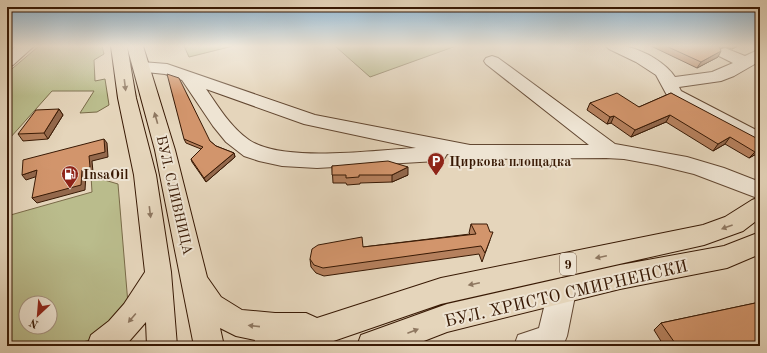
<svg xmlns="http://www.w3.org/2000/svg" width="767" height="353" viewBox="0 0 767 353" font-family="'Old Standard TT',serif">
  <rect width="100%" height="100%" fill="#e5d5bb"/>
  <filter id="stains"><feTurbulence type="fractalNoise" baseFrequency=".005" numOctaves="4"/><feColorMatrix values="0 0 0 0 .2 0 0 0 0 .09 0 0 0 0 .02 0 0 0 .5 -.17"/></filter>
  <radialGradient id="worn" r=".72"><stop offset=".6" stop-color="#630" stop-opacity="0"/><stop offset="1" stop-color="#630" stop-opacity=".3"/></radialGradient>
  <path fill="#babc8c" stroke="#796a48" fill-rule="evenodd" d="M39,46h63l2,8 -10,6 1,21 10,-2 4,26 -12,7 -17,1 14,-22h-42l-42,47 -3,12v-77z
    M184,46h49l-44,11z
    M335,46h121l-86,31z
    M91,176l27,8 10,120 -30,33 -24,8 -67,1v-130l85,-24zM26,303h24v24h-24z"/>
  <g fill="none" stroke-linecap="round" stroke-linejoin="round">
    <g stroke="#634832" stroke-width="2">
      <path id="minor" d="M16,46h18l-21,19 -6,2v-13z
        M606,46c7,0 16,-1 22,1 17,4 38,16 47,30l37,-5 21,-9 -14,-7 -2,-3 2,-3 6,-2 20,8 15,-7v12l-26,15 -13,5 -42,6 2,4 79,41v15l-7,-2 -84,-46 -13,-24 -20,-13 -27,-13z
        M492,56l6,2 117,86 72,13 37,11 36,14v17l-66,-25 -37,-9 -33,-6 -18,-1 -136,1 -23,-5 -3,5 -7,2 -120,7 -35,-2 -23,-5 -15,-5 -18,-14 -13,-16 -31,-46 -17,-6 -29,-3 -2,-4 2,-4 6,-1 25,2 148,51 155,30h119l-103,-81 -2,-3 2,-3zM206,89l98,35 112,24c-42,2 -133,15 -167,-8 -18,-12 -31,-34 -43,-51z
        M562,278l10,4 4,9 -9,45 -4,10h-49l4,-11 21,-7 9,-37 4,-9z"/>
    </g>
    <g stroke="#381904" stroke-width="2">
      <path id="major" d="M111,46h16l9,52 20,77 15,97 6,74h-30l-1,-24 -21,24h-38l4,-11 18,-14 15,-17 21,-32 -11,-97 -16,-77z
        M127,46h16l32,104 32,127 14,20 21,13 33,3h31l11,5 124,-40 262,-53 22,-8 27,-17 8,-3v21l-17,13 -39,14 -263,59 -122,42h-66l2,-6 -19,-4 -16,-8 4,18h-30l-39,-196z
        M760,232v22l-33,14 -107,21 -173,43 -36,14h-54l4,-11 86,-31 173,-39 104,-19z"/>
    </g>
    <use href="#minor" fill="#eee4d3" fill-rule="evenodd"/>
    <use href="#major" fill="#e5d5bb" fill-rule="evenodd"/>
  </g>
  <path fill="#b5805d" stroke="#381904" d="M651,46h87l-6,3 -6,-2 -6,1 -2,9 -21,11z
    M671,93l89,59 -11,6 -24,-14 -12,7 -47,-29 -35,15 -20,-14 -4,1 -20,-14 3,-7 49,4z
    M59,109l4,6 -15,24 -25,2 -5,-7z
    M184,139l26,2 6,5 18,7 1,4 -29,25 -14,-20 -1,-3 10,-10 -15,-6z
    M332,166l76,9 -16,7 -32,1v1l-13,1 -1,-2h-13z
    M471,224l19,16 -8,22 -3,-8 -155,22 -8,-3 -5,-6 -1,-8 53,-12 107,-13 -1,-1z
    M760,302v44h-96l-10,-16 7,-7z"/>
  <path fill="#93684c" stroke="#381904" d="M719,46h7l-7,3z
    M734,46h4l-6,3z
    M721,51l-3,6 -21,11 4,-6z
    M59,109l4,6 -15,24 -4,-6z
    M670,115l-4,7 -35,15 4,-7z
    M614,116l-3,7 -4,1 3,-7z
    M730,137l-5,7 -12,7 5,-7z
    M104,139l3,4 1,14 -16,4 1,11 -7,2 -1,16 -48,13 -5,-5 57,-42z
    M760,149v3l-11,6 6,-6z
    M234,153l1,4 -29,25 -2,-4z
    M408,167v8l-16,7v-7z
    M37,170l4,5 -15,5 -4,-5z"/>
  <path fill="#d2956c" stroke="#381904" d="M666,46h53l2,5 -20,11z
    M167,74l12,4 31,63 6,5 18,7 -30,25 -13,-19 12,-12 -19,-8z
    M617,93l22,14 32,-14 87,46 2,1v9l-5,3 -25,-15 -12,7 -48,-29 -35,15 -21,-14 -4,1 -20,-14z
    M59,109l-15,24 -26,1 18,-24z
    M104,139l1,13 -16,4 1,11 -8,3 -1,15 -49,13 5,-28 -15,5 1,-15z
    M388,161l20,6 -16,8h-33v2l-13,1v-3h-14v-9z
    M471,224h16l3,8h3l-8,21 -4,-7 -158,22 -9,-3 -4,-6 2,-10 6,-4 44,-8 1,10 113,-13z
    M760,302v40l-19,4h-64l-16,-23z"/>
  <defs><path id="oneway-solid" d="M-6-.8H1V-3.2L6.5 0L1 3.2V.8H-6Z"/></defs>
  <g fill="#8e7760">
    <use href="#oneway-solid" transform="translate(125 85) rotate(83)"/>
    <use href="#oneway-solid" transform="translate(156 118) rotate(-106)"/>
    <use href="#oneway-solid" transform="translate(150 212) rotate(83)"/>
    <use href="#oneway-solid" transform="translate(727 227) rotate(160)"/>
    <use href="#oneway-solid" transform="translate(601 257) rotate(168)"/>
    <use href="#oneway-solid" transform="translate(474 284) rotate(168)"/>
    <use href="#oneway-solid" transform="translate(132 318) rotate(130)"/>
    <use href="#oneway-solid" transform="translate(254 326) rotate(-174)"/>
    <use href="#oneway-solid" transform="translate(413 331) rotate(-21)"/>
  </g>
  <linearGradient id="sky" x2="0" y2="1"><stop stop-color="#88b5d6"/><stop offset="0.48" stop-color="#f3ece0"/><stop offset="1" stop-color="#f3ece0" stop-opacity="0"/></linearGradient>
  <rect width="767" height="96" fill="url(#sky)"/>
  <defs>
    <g id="parking-pin" transform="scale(0.9)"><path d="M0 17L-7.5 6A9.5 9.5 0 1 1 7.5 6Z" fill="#8f2418" stroke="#eee4d3"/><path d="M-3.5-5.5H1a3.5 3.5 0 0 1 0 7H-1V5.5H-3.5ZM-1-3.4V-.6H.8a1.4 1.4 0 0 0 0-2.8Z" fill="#fff"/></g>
    <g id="fuel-pin" transform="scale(0.9)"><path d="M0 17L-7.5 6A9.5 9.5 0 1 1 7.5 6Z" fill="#8f2418" stroke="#eee4d3"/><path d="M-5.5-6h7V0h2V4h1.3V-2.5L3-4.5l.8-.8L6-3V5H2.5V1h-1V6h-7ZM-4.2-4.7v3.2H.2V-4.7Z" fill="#fff"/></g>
  </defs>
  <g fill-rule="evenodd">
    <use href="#parking-pin" x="436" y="161"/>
    <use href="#fuel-pin" x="70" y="174"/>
  </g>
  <g text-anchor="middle" stroke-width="4" stroke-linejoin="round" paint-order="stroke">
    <rect fill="#eee4d3" stroke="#6f5642" stroke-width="1" x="560" y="253" width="16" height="22" rx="3"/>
    <g font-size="13" font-weight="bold" fill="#381904">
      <text x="568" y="269">9</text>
    </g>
    <g font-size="14" font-weight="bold" fill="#381904" stroke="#eee4d3" text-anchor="start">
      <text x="449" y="166">Циркова площадка</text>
      <text x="83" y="179">InsaOil</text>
    </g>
    <g font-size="14" fill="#381904" stroke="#eee4d3">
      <text transform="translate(175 195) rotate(77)" y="5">БУЛ. СЛИВНИЦА</text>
    </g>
    <g font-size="17" fill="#381904" stroke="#eee4d3">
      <text transform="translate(566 293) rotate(-13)" y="6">БУЛ. ХРИСТО СМИРНЕНСКИ</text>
    </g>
  </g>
  <rect width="767" height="353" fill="none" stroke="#e5d5bb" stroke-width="24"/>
  <rect x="8" y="8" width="751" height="337" fill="none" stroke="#381904" stroke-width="2"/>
  <rect x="12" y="12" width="743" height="329" fill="none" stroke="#381904"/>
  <g transform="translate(38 315) rotate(206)"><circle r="19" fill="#eee4d3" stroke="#a59380"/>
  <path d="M0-3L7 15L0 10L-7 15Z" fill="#8f2418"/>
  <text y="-6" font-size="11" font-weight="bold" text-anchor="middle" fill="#381904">N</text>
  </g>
  <rect width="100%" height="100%" filter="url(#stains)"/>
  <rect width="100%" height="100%" fill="url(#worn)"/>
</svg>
